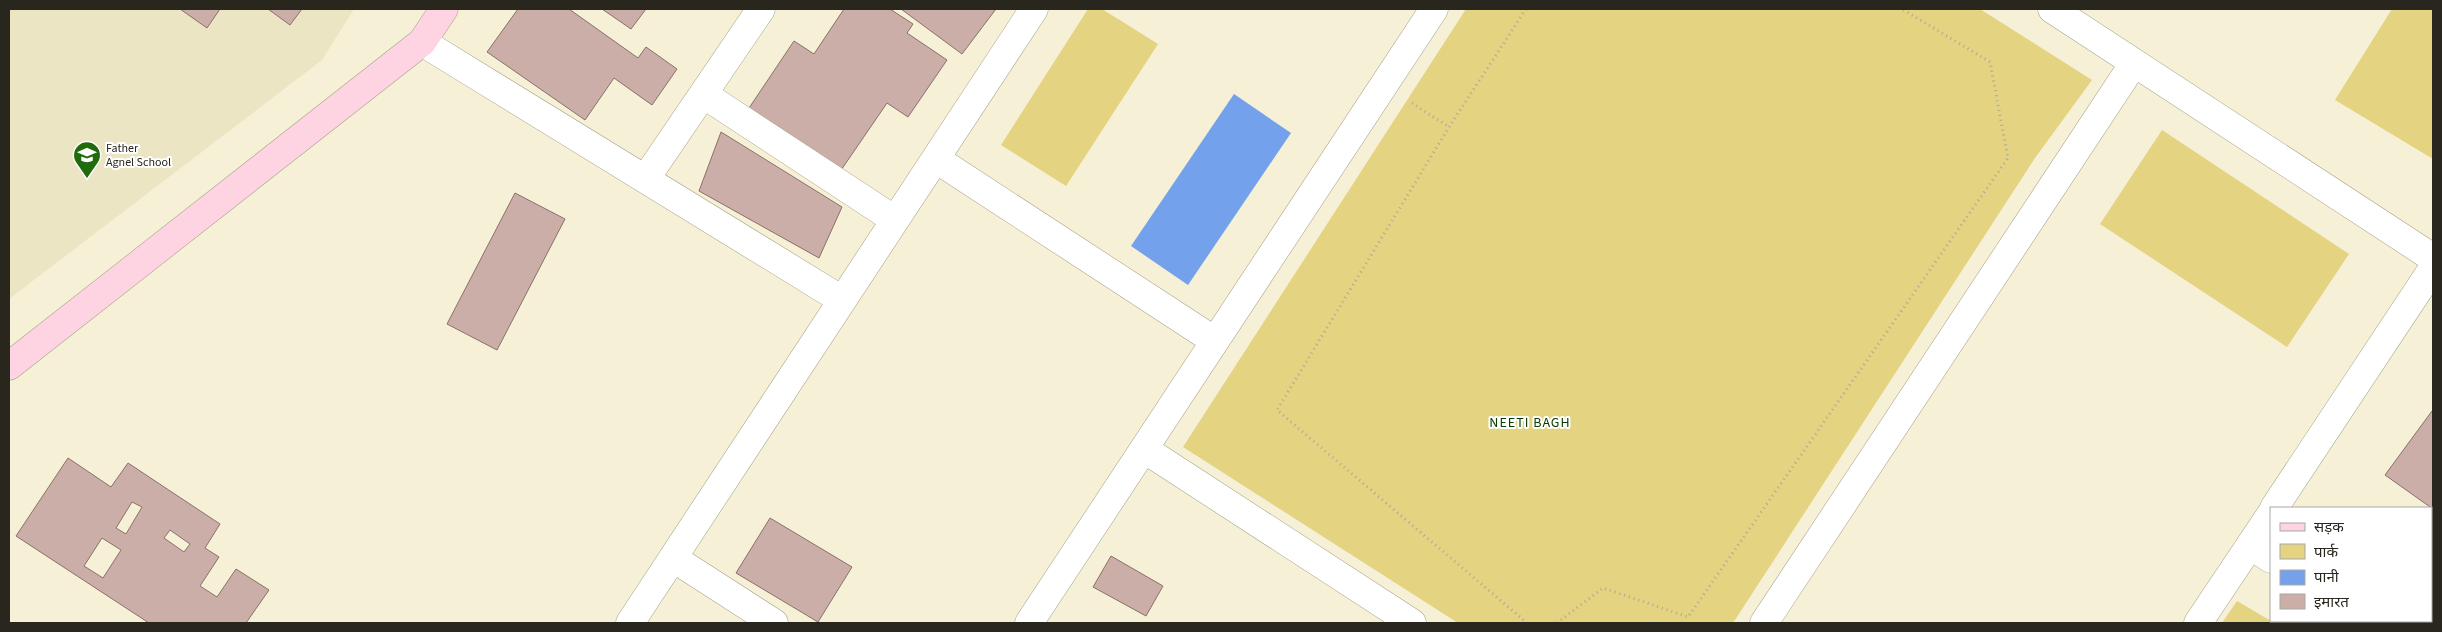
<svg xmlns="http://www.w3.org/2000/svg" width="2442" height="632" viewBox="0 0 2442 632" font-family="'Source Sans 3','Noto Sans Devanagari',sans-serif">
  <rect width="100%" height="100%" fill="#f5f0d6"/>
  <path fill="#ece5c4" d="M9,9h345l-32,51 -313,239z"/>
  <path fill="#e4d381" d="M1088,9h14l56,35 -92,142 -65,-41z
    M1466,9h514l112,71 -57,78 -302,465h-275l-275,-176z
    M2392,9h41v150l-98,-59z
    M2162,130l187,124 -62,93 -187,-123z
    M2237,601l34,20 4,2h-53z"/>
  <path fill="#74a1eb" d="M1234,94l57,39 -103,152 -57,-39z"/>
  <path fill="#cbaea8" stroke="#8a706a" fill-rule="evenodd" d="M180,9h40l-13,19z
    M268,9h34l-12,16z
    M518,9h51l69,49 8,-11 31,22 -25,36 -38,-27 -29,42 -98,-68z
    M602,9h44l-15,20z
    M844,9h46l23,15 -6,9 40,27 -39,57 -21,-14 -50,73 -92,-62 49,-73 20,13z
    M901,9h95l-34,45z
    M721,132l121,75 -23,51 -120,-67z
    M515,193l50,26 -68,131 -50,-26z
    M2432,411l1,1v97l-48,-34z
    M68,458l43,29 17,-24 92,61 -15,24 14,9 -19,29 17,11 19,-28 33,21 -23,33h-97l-133,-87zM132,502l10,5 -16,27 -10,-6zM170,530l20,14 -6,8 -20,-14zM102,538l19,12 -18,28 -19,-12z
    M770,518l82,49 -34,55 -82,-49z
    M2431,524l2,2v97h-25l-3,-2h26z
    M1111,556l52,30 -17,30 -53,-29z"/>
  <g fill="none" stroke-linecap="round" stroke-linejoin="round">
    <g stroke="#a6a188" stroke-width="29">
      <path id="street" d="M2052,9l381,249
        M422,42l420,258
        M703,94l192,126
        M936,159l279,182
        M646,178l115,-169
        M1144,449l268,174
        M2274,508l159,-240
        M2250,545l21,14
        M673,558l101,65
        M2371,621l4,2
        M630,623l404,-614
        M1029,623l405,-614
        M1764,623l370,-560
        M2198,623l73,-109"/>
    </g>
    <g stroke="#a6a188" stroke-width="29">
      <path id="secondary" d="M9,366l413,-324 22,-33"/>
    </g>
    <path stroke="#ada995" stroke-width="3" stroke-dasharray="1 4" stroke-linecap="butt" d="M1526,9l-77,118 -172,283 250,213
      M1412,103l37,24
      M1557,623l46,-35 85,29 320,-459 -18,-96 -88,-53"/>
    <use href="#street" stroke="#fff" stroke-width="28"/>
    <use href="#secondary" stroke="#fed4e3" stroke-width="28"/>
  </g>
  <defs>
    <g id="school-pin" transform="scale(1.4375)"><path d="M0 17L-7.5 6A9.5 9.5 0 1 1 7.5 6Z" fill="#206b0b" stroke="#fff"/><path d="M0-5L7-2L0 1L-7-2ZM-4 1L0 2.5L4 1V4Q0 6-4 4Z" fill="#fff"/></g>
  </defs>
  <g fill-rule="evenodd">
    <use href="#school-pin" x="87" y="155"/>
  </g>
  <g text-anchor="middle" stroke-width="4" stroke-linejoin="round" paint-order="stroke">
    <g font-size="12" fill="#28261d" stroke="#fff" text-anchor="start">
      <text x="106" y="152">Father<tspan x="106" dy="14">Agnel School</tspan></text>
    </g>
    <g font-size="14" letter-spacing="1" fill="#093a00" stroke="#fff">
      <text x="1530" y="427">NEETI BAGH</text>
    </g>
  </g>
  <rect width="2442" height="632" fill="none" stroke="#28261d" stroke-width="20"/>
  <rect x="2270" y="507" width="162" height="115" fill="#ffffff" stroke="#a9a8a5"/>
  <rect x="2280" y="523" width="25" height="8" fill="#fed4e3" stroke="#a9a8a5"/>
  <text x="2314" y="532" font-size="15" fill="#28261d">सड़क</text>
  <rect x="2280" y="544" width="25" height="15" fill="#e4d381" stroke="#a9a8a5"/>
  <text x="2314" y="557" font-size="15" fill="#28261d">पार्क</text>
  <rect x="2280" y="570" width="25" height="15" fill="#74a1eb" stroke="#a9a8a5"/>
  <text x="2314" y="582" font-size="15" fill="#28261d">पानी</text>
  <rect x="2280" y="594" width="25" height="15" fill="#cbaea8" stroke="#a9a8a5"/>
  <text x="2314" y="607" font-size="15" fill="#28261d">इमारत</text>
</svg>
